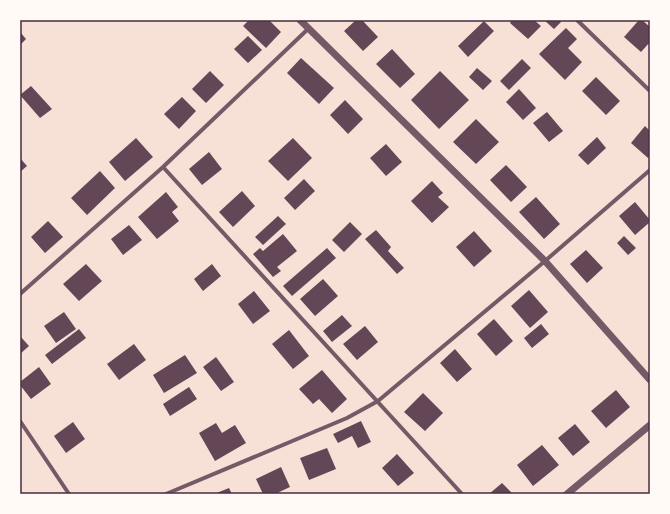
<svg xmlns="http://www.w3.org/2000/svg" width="670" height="514" viewBox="0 0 670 514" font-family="'Fira Sans',sans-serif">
  <rect width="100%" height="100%" fill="#f7e1d7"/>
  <path fill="#644757" d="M249,20h20l12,12 -15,16 -23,-22z
    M356,20h6l16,17 -15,14 -19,-20z
    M512,20h22l7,6 -13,13 -18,-16z
    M544,20h15l2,2 -7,7z
    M639,20h3l8,7v15l-9,10 -17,-15z
    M484,21l10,10 -26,26 -10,-11z
    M566,28l11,11 -9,9 14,14 -17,18 -26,-26z
    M20,32l6,7 -6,6z
    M248,36l14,14 -14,13 -14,-14z
    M392,49l23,25 -15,14 -24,-24z
    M301,58l33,30 -15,16 -32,-31z
    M522,59l9,9 -22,22 -9,-9z
    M477,68l15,13 -9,9 -14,-13z
    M210,71l14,14 -18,18 -14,-14z
    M440,71l29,29 -30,29 -28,-29z
    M596,77l24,24 -14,14 -24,-24z
    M31,86l21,23 -12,9 -20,-23z
    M519,89l17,19 -13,12 -17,-18z
    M182,97l14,14 -17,18 -15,-15z
    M345,100l18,19 -15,15 -18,-19z
    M547,112l16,19 -14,11 -16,-19z
    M476,119l23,23 -23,22 -23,-22z
    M645,126l5,5v25l-2,2 -17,-15z
    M597,137l9,11 -18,17 -10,-10z
    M136,138l17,19 -28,24 -16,-19z
    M293,138l19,20 -24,23 -20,-20z
    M386,144l16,18 -16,14 -16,-18z
    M209,152l13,17 -20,16 -13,-16z
    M20,158l7,8 -7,6z
    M506,165l21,22 -16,15 -21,-22z
    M100,171l15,17 -28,27 -16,-17z
    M304,179l11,12 -20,19 -11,-12z
    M432,181l11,12 -5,4 11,10 -17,16 -21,-22z
    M242,191l13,15 -22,21 -14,-15z
    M166,192l12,15 -6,5 7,9 -22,18 -19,-22z
    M536,197l24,27 -16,15 -25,-27z
    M635,202l15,18v2l-15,13 -16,-19z
    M278,216l8,8 -23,21 -8,-8z
    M48,221l15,16 -18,16 -14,-16z
    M350,222l12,12 -18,18 -12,-12z
    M129,225l13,15 -19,15 -12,-16z
    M376,230l15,17 -3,4 16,17 -7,6 -32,-35z
    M474,231l18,20 -18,16 -18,-20z
    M283,234l14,17 -20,16 4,4 -8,6 -20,-23 7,-6 3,3z
    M624,236l12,12 -8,7 -11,-12z
    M327,248l9,10 -44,38 -9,-10z
    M586,250l17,18 -16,15 -17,-19z
    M86,264l16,17 -23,20 -16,-17z
    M212,264l9,12 -18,15 -9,-12z
    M323,279l15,17 -23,20 -15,-17z
    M529,290l19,22 -18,16 -19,-22z
    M254,291l16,20 -17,13 -15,-20z
    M64,312l12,17 -20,14 -12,-17z
    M342,315l10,11 -20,16 -9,-11z
    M494,319l19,22 -17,15 -19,-22z
    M541,324l8,10 -17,14 -8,-10z
    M365,326l13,16 -21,18 -14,-16z
    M79,329l7,9 -34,26 -7,-9z
    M289,330l20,26 -16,13 -21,-25z
    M20,336l9,10 -9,8z
    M134,344l12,16 -27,20 -12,-16z
    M455,349l17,20 -15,13 -17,-19z
    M185,355l12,18 -33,20 -11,-18z
    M216,357l18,25 -13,9 -18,-24z
    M39,367l12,17 -20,15 -11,-14v-3z
    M322,370l25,29 -15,14 -13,-14 -6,5 -14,-15z
    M189,387l8,12 -27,17 -7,-12z
    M616,390l14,17 -24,21 -15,-17z
    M423,393l20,20 -18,18 -21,-19z
    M361,421l10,21 -13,6 -6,-12 -14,7 -5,-9z
    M73,422l12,17 -19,14 -12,-17z
    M216,423l6,10 13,-8 11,18 -31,18 -16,-28z
    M575,424l15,18 -17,14 -15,-18z
    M542,445l17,20 -26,21 -16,-21z
    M327,448l9,21 -27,11 -9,-22z
    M397,454l17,19 -16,13 -16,-18z
    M281,467l9,20 -15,7h-12l-7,-15z
    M502,483l11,11h-24z
    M229,488l3,6h-18z"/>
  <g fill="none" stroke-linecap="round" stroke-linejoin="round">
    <path stroke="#755966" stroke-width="4" d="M577,20l73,71
      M163,167l299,327
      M20,294l143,-127 145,-138
      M20,421l49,73
      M166,494l181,-76 31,-17 167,-140 105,-91"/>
    <path stroke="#755966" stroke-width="7" d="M300,20l245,241 105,119
      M567,494l83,-69"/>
  </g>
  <rect width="670" height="514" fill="none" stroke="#fffaf5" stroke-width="42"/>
  <rect x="21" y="21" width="628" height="472" fill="none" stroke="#4a2c40" stroke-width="1.5"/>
</svg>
